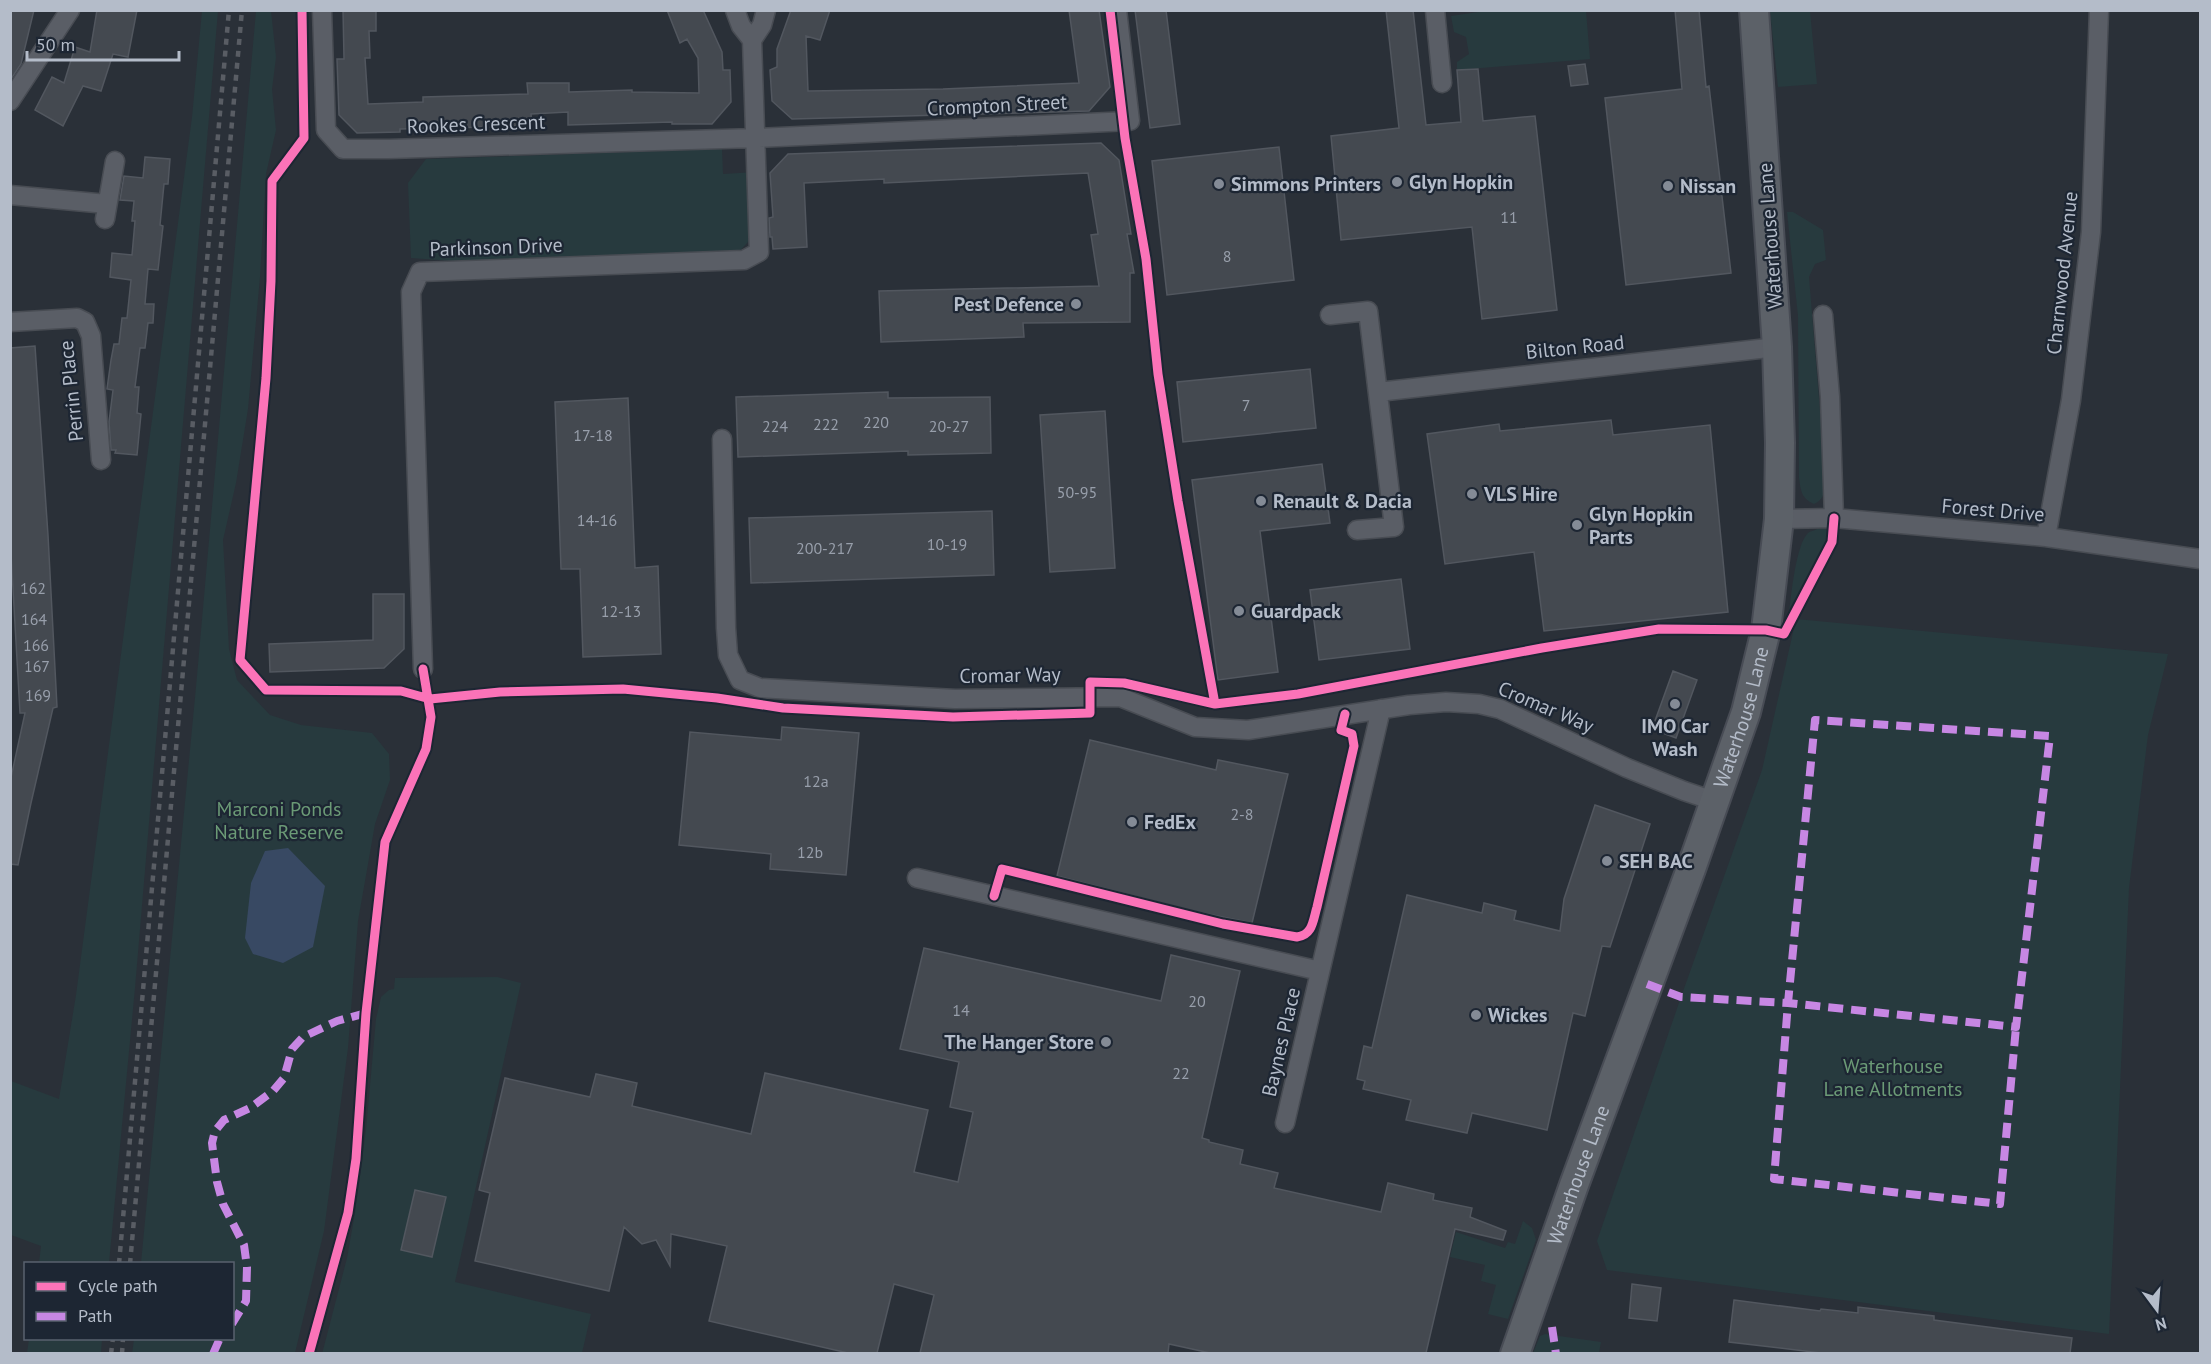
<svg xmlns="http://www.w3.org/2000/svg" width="2211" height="1364" viewBox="0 0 2211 1364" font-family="'PT Sans',sans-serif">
  <rect width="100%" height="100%" fill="#2a3038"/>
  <path fill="#273a3e" d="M1492,10l94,1 4,48 -133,11v-8l12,-8 -3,-17 -12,-5 -3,-16z
    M202,11h16l-83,977 -26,275h-70l2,-17 -30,-11v-154l48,18 17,-104 116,-878z
    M256,11h15l5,46 -4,32 4,41 -10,44 -6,103 -12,132 -12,74 -13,57 6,109 8,31 33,35 31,10 71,8 17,21 1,26 -15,44 -17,97 -10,127 -24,183 -29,122 -163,1 2,-15 98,-1v-74l-91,-1 55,-576z
    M1770,11h40l7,73 -39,3z
    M722,149l1,25 32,-2 1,61 -18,20 -286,8 -41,-3 -3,-75 18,-24z
    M1787,212h6l30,18 3,30 -11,4 -6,13 17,207c-2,10 -3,16 -12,20 -13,-6 -13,-13 -15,-26l-1,-162z
    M1817,529h12v12l-40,72c2,-17 7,-69 19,-80 2,-2 6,-2 9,-4z
    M1796,619l372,35 -20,81 -19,153 -20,446 -502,-64 -10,-29 84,-244 81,-227z
    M497,977l24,6 -66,299 136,32 -9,39 -260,1 25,-96 8,-45 11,-83 10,-111 5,-22 8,-7 5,-1 1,-11z
    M1523,1221l9,7 4,12 -28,79 -20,-5 8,-29 -15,-4 4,-16 -35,-8 6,-25 49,16 3,-6 7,2z
    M1545,1334l56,8 -2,11h-66l7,-17z
    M29,1339h73l-1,14h-74z"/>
  <path fill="#384963" d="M288,848l37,38 -12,61 -30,16 -30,-9 -8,-16 6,-55 14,-32z"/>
  <path fill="#444950" stroke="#52575f" stroke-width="1.5" d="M10,10h24l-13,54 -10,15z
    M97,10h40l-9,47 -15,-3 -12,37 -18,-5 -20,40 -28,-16 17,-33 12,6 11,-36 15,5z
    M343,10h33v21h-7l1,27h-5l3,46 55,-2v-5l105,-3 -1,-11h42v9l63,-2v2l67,1 -1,-35 -11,-19 -7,4 -13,-33h36l19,42 1,18h7l1,32 -19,22h-40v-2l-104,3v-13l-37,2 1,12 -132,3v3l-43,1 -18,-18 -2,-56h7z
    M791,10h39l-10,30 -14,-4 2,55 135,-2 136,-6 -10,-73h30l11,77 -21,24 -297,8 -20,-18 -2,-31 7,-3v-18z
    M1135,10h31l14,114 -30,4z
    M1386,10h27l13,115 35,-3 -4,-52 21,-1 5,52 52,-5 22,194 -75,9 -10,-92 -131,13 -10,-104 68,-8z
    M1675,10h24l7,77 3,-1 22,187 -105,12 -21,-187 77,-9z
    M1585,64l3,20 -17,2 -3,-20z
    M1101,143l18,17 12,74h-4l7,39h-4v49l-107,1 1,14 -143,5 -2,-51 220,-5 -8,-51 7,-1 -10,-61 -204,10v-4l-80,4 3,64 -34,2 -1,-12h-2l-1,-19 4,-1 -3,-44 18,-19z
    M1279,147l15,133 -127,15 -15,-134z
    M145,157l25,2 -2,25h-4l-4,41 3,1 -5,44 -10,-1 -3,35h9l-1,19h-5l-3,25h-5l-5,39h4l-2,26 4,1 -4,41 -22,-2 1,-3h-5l-2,-28 4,-32 -6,-1 4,-29 3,-16h5l3,-26h5l4,-38 -21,-3 2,-24 20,2 3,-34h-3l2,-20 -14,-1 4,-24 19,2z
    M35,346l13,189 9,172 -4,1 -22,95 -13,62 -8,-1v-82l15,-69h-5l-10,-177v-188z
    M1310,369l6,59 -133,14 -6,-60z
    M888,392v6l102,-1 1,56 -83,2v-4l-170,6 -2,-60z
    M628,398l7,170 23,-2 3,88 -78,3 -3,-88h-19l-6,-167z
    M1105,411l10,157 -65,4 -10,-157z
    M1611,420l2,15 97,-10 18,187 -184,19 -10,-79 -89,12 -18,-130 72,-10 1,7z
    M1322,464l8,59 -70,8 18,141 -60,8 -26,-200z
    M992,511l2,64 -243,8 -2,-65z
    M1401,579l9,70 -91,11 -9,-70z
    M373,594h31v55l-20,19 -114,4 -1,-28 104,-4z
    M1673,671l24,9 -21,58 -24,-9z
    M782,727l77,6 -13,142 -76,-6 1,-15 -92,-9 11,-113 91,8z
    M1090,740l126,30 2,-10 70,14 -36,149 -64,-13 -131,-34z
    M1595,805l55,19 -40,123 -8,-1 -17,70 -12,-3 -26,117 -75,-17 -5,20 -61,-13 5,-20 -48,-11 2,-8 -8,-2 7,-33 8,2 35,-153 75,18 2,-10 32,8 -2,9 46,11 4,-32z
    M924,948l237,53 10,-46 69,16 -38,167 7,2v2l34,8 -3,14 38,9 -4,15 107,24 7,-29 46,11 -1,6 39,8 -2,9 36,14 -3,9 -48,-11 -29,124h-216l-41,-9 -1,9h-248l14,-58 -40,-11 -17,69h-29l-139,-32 18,-75 -56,-12 -1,32 -14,-26 -14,4 -18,-17 -15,64 -134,-30 15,-68 -11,-3 26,-112 85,19 6,-23 41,9 -5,23 119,28 14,-61 163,37 -14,62 44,10 15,-70 -23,-5 9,-45 -59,-13z
    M415,1190l31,7 -14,60 -31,-7z
    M1632,1284l29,4 -4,33 -28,-3z
    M1734,1300l86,11 1,-2 37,4v-6l76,9v4l138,18 -2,15h-249l-92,-11z"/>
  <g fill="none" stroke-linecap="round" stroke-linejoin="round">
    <g stroke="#484c53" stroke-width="21">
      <path id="minor" d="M322,10l4,120 17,19h46l366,-11 375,-17 -13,-111
        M735,10l6,16 11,14 10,-15 4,-15
        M1435,10l7,73
        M10,101l60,-91
        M10,195l97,9
        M105,219l10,-58
        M1330,315l38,-4 26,216 -37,3
        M1823,315l7,82 4,121
        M10,322l67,-4 8,4 6,14 10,124
        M1378,392l399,-45
        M722,439l4,189 2,27 12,25 20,8 195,11 165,-2 75,30 53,3 161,-25 37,-3 33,2 21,5 127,59 57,23 30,10
        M1779,519l55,-1 212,19 154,22
        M2046,537l25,-137 20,-168 8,-222
        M423,669l-12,-377 9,-20 324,-12 15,-8 -7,-212
        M917,878l403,93
        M1285,1123l96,-414"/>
    </g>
    <g stroke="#484c55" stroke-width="32">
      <g id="primary">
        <path id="s1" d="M1515,1354l59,-169 117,-316 55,-157 20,-82 13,-111 1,-76 -3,-96 -23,-337"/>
      </g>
    </g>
    <use href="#minor" stroke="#5a5e66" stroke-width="18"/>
    <use href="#primary" stroke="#5c6168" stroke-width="28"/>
    <path stroke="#595d64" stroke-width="4.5" stroke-dasharray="6 6" stroke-linecap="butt" d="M119,1264l110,-1254
      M130,1264l112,-1254
      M111,1354l2,-16
      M122,1354l1,-16"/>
    <path stroke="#c787e3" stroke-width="8" stroke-dasharray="15 8" stroke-linecap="butt" d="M1647,984l34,13 107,6 228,24 34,-291 -235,-16 -27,283 -14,176 226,25 16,-177
      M232,1324l14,-23 1,-34 -3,-22 -21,-41 -6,-22 -5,-39 3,-12 9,-11 26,-12 23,-17 11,-13 8,-29 11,-12 34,-16 29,-8
      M1552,1327l4,27
      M213,1354l7,-16"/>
    <g stroke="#1d2633" stroke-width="13">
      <path id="cycleway" d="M302,10l2,128 -32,43 -1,100 -5,97 -26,282 26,30 135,1 29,8 70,-7 123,-3 94,9 66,10 170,9 137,-4v-31l34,1 91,21 83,-10 244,-46 117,-19 107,1 18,4 48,-92 2,-24
        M1110,10l15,128 21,121 12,115 20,127 37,203
        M994,896l8,-27 221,55 74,13c16,-2 16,-17 20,-30l37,-161 -2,-12 -11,-4 4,-16
        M309,1354l39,-141 8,-54 10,-146 19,-171 41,-93 5,-32 -8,-48"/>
    </g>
    <use href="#cycleway" stroke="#fb73b8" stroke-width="9"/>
  </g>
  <g fill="#848b96" stroke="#1d2633" stroke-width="2">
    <circle cx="1397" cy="182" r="6"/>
    <circle cx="1219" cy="184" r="6"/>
    <circle cx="1668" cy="186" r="6"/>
    <circle cx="1076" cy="304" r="6"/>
    <circle cx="1472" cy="494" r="6"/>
    <circle cx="1261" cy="501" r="6"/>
    <circle cx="1577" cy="525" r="6"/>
    <circle cx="1239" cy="611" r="6"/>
    <circle cx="1675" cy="704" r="6"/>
    <circle cx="1132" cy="822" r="6"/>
    <circle cx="1607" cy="861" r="6"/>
    <circle cx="1476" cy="1015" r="6"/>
    <circle cx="1106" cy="1042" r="6"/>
  </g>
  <g text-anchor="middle" stroke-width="4.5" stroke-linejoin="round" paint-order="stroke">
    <g font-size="16" fill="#989fab">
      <text x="1509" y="223">11</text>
      <text x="1227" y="262">8</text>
      <text x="1246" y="411">7</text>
      <text x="876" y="428">220</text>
      <text x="826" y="430">222</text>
      <text x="775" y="432">224</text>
      <text x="949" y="432">20-27</text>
      <text x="593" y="441">17-18</text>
      <text x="1077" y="498">50-95</text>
      <text x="597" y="526">14-16</text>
      <text x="947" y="550">10-19</text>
      <text x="825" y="554">200-217</text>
      <text x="33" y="594">162</text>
      <text x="621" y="617">12-13</text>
      <text x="34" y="625">164</text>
      <text x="36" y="651">166</text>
      <text x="37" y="672">167</text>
      <text x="38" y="701">169</text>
      <text x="816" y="787">12a</text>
      <text x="1242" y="820">2-8</text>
      <text x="810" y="858">12b</text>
      <text x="1197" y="1007">20</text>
      <text x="961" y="1016">14</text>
      <text x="1181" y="1079">22</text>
    </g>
    <g font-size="20" fill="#b4bcc9" stroke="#1d2633">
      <text transform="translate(997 105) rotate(-3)" y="7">Crompton Street</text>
      <text transform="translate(476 124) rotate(-2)" y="7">Rookes Crescent</text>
      <text transform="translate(1770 236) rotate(-94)" y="7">Waterhouse Lane</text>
      <text transform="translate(496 247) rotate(-2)" y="7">Parkinson Drive</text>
      <text transform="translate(2062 273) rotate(-84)" y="7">Charnwood Avenue</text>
      <text transform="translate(1575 347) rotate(-6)" y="7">Bilton Road</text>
      <text transform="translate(71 391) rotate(-96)" y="7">Perrin Place</text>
      <text transform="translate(1993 510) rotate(5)" y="7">Forest Drive</text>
      <text transform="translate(1010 675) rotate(-1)" y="7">Cromar Way</text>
      <text transform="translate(1546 707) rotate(23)" y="7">Cromar Way</text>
      <text dy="7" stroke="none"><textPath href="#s1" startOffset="676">Waterhouse Lane</textPath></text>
      <text transform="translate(1281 1042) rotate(-77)" y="7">Baynes Place</text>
      <text dy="7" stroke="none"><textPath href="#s1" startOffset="190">Waterhouse Lane</textPath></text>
    </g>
    <g font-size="20" font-weight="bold" fill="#b4bcc9" stroke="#1d2633" text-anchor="start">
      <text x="1409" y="189">Glyn Hopkin</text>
      <text x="1231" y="191">Simmons Printers</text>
      <text x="1680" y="193">Nissan</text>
      <text x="1064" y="311" text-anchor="end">Pest Defence</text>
      <text x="1484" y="501">VLS Hire</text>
      <text x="1273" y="508">Renault &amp; Dacia</text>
      <text x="1589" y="521">Glyn Hopkin<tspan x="1589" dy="23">Parts</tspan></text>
      <text x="1251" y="618">Guardpack</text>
      <text x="1675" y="733" text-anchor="middle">IMO Car<tspan x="1675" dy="23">Wash</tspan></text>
      <text x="1144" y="829">FedEx</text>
      <text x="1619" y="868">SEH BAC</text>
      <text x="1488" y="1022">Wickes</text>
      <text x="1094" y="1049" text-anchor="end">The Hanger Store</text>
    </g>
    <g font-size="20" fill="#6b9a76" stroke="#1d2633">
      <text x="279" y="816">Marconi Ponds<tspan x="279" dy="23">Nature Reserve</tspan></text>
      <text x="1893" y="1073">Waterhouse<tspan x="1893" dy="23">Lane Allotments</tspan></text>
    </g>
  </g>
  <rect width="2211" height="1364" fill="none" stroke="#b4bcc9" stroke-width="24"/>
  <rect x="24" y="1262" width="210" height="78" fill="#1d2633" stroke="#59626f" stroke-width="1.5"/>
  <rect x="36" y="1282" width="30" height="9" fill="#fb73b8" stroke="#59626f" stroke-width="1.5"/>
  <text x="78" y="1292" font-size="18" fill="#b4bcc9">Cycle path</text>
  <rect x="36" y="1312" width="30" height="9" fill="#c787e3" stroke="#59626f" stroke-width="1.5"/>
  <text x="78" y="1322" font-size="18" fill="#b4bcc9">Path</text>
  <g transform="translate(2157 1310) rotate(164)" stroke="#1d2633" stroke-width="4.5" paint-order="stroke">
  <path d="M0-4.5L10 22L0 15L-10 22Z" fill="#b4bcc9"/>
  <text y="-9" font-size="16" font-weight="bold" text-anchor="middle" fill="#b4bcc9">N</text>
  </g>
  <path d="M27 51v9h152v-9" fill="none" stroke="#b4bcc9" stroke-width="3"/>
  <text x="36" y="51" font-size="18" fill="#b4bcc9" stroke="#1d2633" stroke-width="4.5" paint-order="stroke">50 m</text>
</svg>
